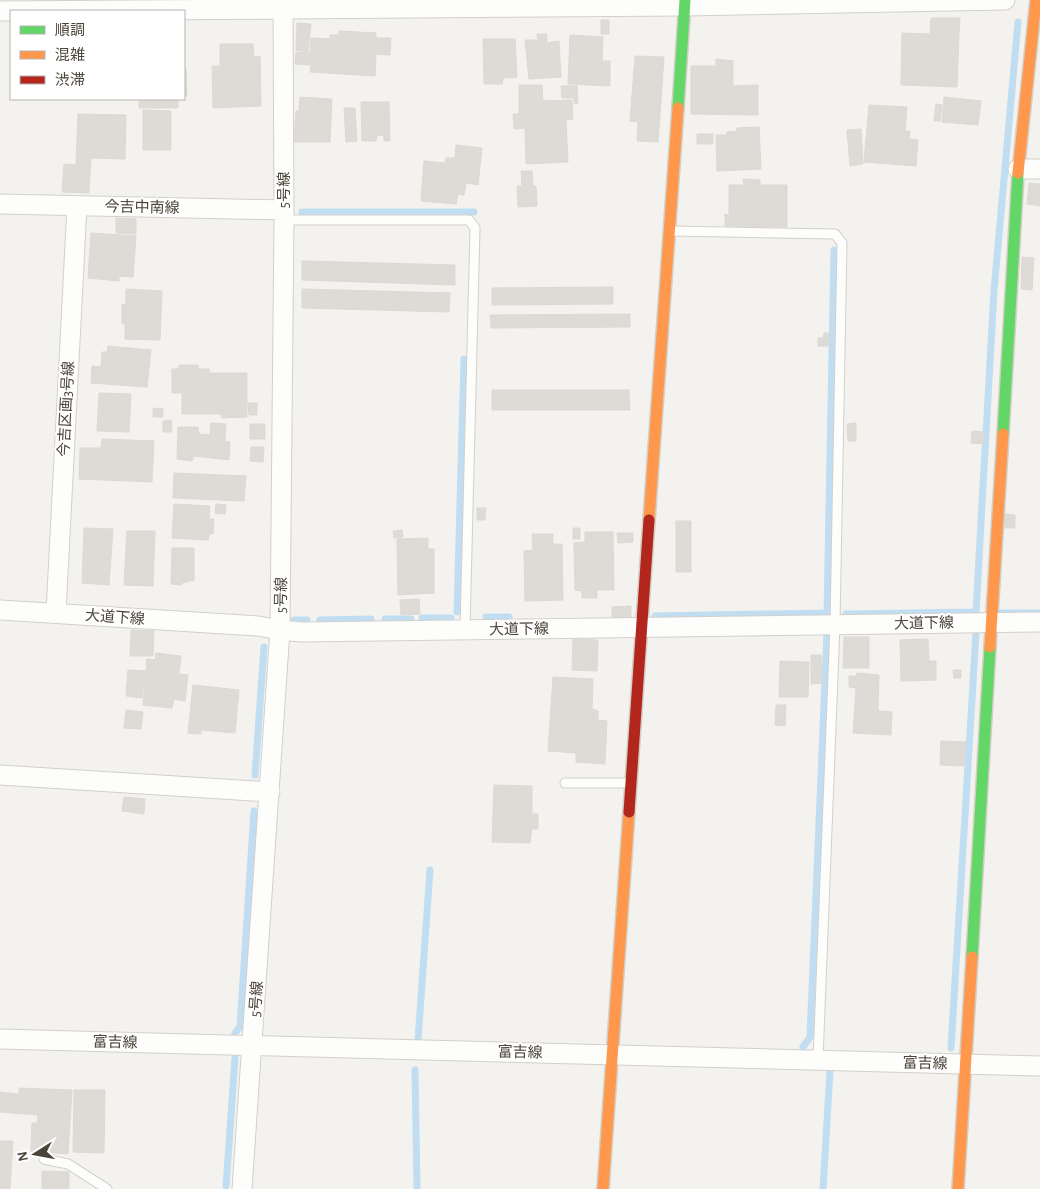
<svg xmlns="http://www.w3.org/2000/svg" width="1040" height="1189" viewBox="0 0 1040 1189" font-family="'Alegreya Sans','Noto Sans JP',sans-serif">
  <rect width="100%" height="100%" fill="#f4f2ee"/>
  <g fill="none" stroke-linecap="round" stroke-linejoin="round">
    <path stroke="#c0ddf1" stroke-width="7" d="M302,212h172
      M457,612l7,-253
      M1001,613h39
      M846,614l130,-2 18,-321 24,-269
      M655,616l172,-3 7,-363
      M486,617h23
      M422,618h29
      M385,619h26
      M294,620h13
      M320,620l51,-1
      M255,775l9,-128
      M235,1033l5,-6 14,-216
      M418,1040l12,-170
      M803,1047l7,-10 17,-404
      M951,1048l25,-415
      M415,1070l2,119
      M226,1186l9,-128
      M823,1189l7,-118"/>
  </g>
  <path fill="#dedbd6" stroke="#dcd9d4" d="M931,18h29l-1,16 -29,-1z
    M601,20h8v14h-8z
    M297,23l14,1 -3,28 -12,-2z
    M339,31l37,2v5h15l-1,17 -14,-1 -1,22 -65,-4 1,-7 -16,-1 1,-12 14,1 1,-15 19,1v-4h9z
    M902,33l57,2 -2,52 -56,-2z
    M537,34h10v9l12,-2 2,36 -32,2 -4,-39h13z
    M570,35l33,2 -1,24h8v25l-42,-2z
    M483,39h32l2,38 -14,1 -1,6h-18z
    M220,44h33l1,13 6,-1 1,50 -48,2 -1,-42h8z
    M635,56l29,1 -6,85 -21,-1 1,-19 -8,-1z
    M716,59l17,2v25l25,-1v30l-67,-1v-48h25z
    M184,68h2l1,28h-3z
    M519,85h23l1,16 29,-1 1,19 -7,1 2,42 -42,2 -1,-36 -11,1 -1,-15h6z
    M561,86h16l1,17 -4,1v-6h-12z
    M300,97l32,2 -2,43h-36l2,-31h3z
    M944,97l37,4 -3,24 -36,-3z
    M139,99h39v9h-39z
    M361,102h28l1,39h-6v-6l-7,1 -1,5h-14z
    M936,104l6,1 -2,16h-6z
    M869,105l38,2 -2,24h5l-1,8 9,1 -2,26 -52,-4z
    M344,108h11l2,33 -11,1z
    M143,110l28,1v39h-28z
    M78,114l48,1 -1,44 -34,-1 -2,35 -27,-1 2,-28 12,1z
    M759,127l2,42 -44,2 -1,-36h10l1,-3 10,-1v-3z
    M861,129l2,35 -13,2 -3,-36z
    M697,134h16v10h-16z
    M456,145l26,3 -4,37 -12,-2 -2,12 -6,-1 -2,10 -35,-3 3,-40 21,2 1,-5h9z
    M521,171h11l1,15h3l1,20 -19,1 -1,-21h5z
    M743,179l17,1v5h27v42l-62,-1v-12l4,1v-30h15z
    M1029,183l11,1v22l-13,-2z
    M116,218l20,1v15l-20,-1z
    M91,233l45,3 -3,41 -14,-1v5l-31,-3z
    M1022,257l12,1 -2,32 -11,-1z
    M302,261l153,4v20l-153,-5z
    M613,287v17l-121,1v-17z
    M126,289l36,2 -2,49 -35,-1v-15h-3v-20l4,1z
    M302,289l148,4 -1,19 -147,-4z
    M630,314v13l-139,1 -1,-13z
    M824,333h5v13h-11v-8h5z
    M108,346l43,4 -4,37 -56,-4 1,-17 9,1 1,-15h5z
    M179,365h19v4h11v4h38v44l-25,1 -1,-4h-39v-21h-10v-24h7z
    M492,390h137l1,20h-138z
    M99,393l32,1 -2,38 -32,-1z
    M248,403h9v12h-8z
    M153,408l10,1v8h-10z
    M171,420l1,12h-9v-11z
    M211,423l15,1 -1,17 5,1 -1,18 -35,-4 -2,5 -15,-2 1,-32h20l1,7 11,1z
    M856,423v18h-8l-1,-17z
    M250,424h15v15h-15z
    M972,431l12,1 -1,12 -12,-1z
    M102,439l52,2 -2,41 -73,-3 1,-31h21z
    M251,447h13l-1,15 -13,-1z
    M174,473l72,3 -2,25 -71,-3z
    M174,504l36,2 -1,13h5l-1,15h-4l-1,6 -36,-2z
    M216,504l10,1 -1,9 -10,-1z
    M477,508h9l-1,12h-8z
    M1005,514l10,1v13h-10z
    M676,521h15v51h-15z
    M84,528l29,1 -4,56 -27,-2z
    M573,528h7v11h-7z
    M402,530l1,7 -9,1 -1,-7z
    M127,531h28l-2,55 -29,-1z
    M585,532h28l1,58h-17v8h-15v-7l-7,-1 -1,-47 11,-1z
    M617,533h16v9l-15,1z
    M532,534h21v10h9l1,56 -38,1 -1,-50 9,-1z
    M428,538v11h6v44l-36,2 -1,-56z
    M172,548h22v32l-12,3 -1,2 -10,-1z
    M419,599l1,15 -19,1 -1,-15z
    M631,606v12l-19,1v-12z
    M131,630l23,1 -1,25h-23z
    M844,637h25v31h-26z
    M573,639l25,1 -1,31 -25,-1z
    M928,639l1,22h7v19l-35,1 -1,-41z
    M156,653l25,3 -2,18 9,1 -3,26 -11,-2 -2,9 -29,-3 4,-46 8,1z
    M811,655h10l1,28 -11,1z
    M780,661l29,1 -1,35h-29z
    M128,670l17,1 -3,27 -16,-2z
    M953,670h8v8h-7z
    M857,673l22,2 -1,36 14,1 -1,23 -38,-2 3,-45 -7,-1v-11h7z
    M553,677l40,2 -1,30 6,2v9l9,1 -2,43 -29,-2v-9l-28,-2z
    M193,685l46,5 -4,43 -34,-3v4l-13,-1z
    M776,705h10l-1,21 -10,-1z
    M126,710l17,2 -2,17 -17,-1z
    M941,741l25,1 -2,24 -24,-1z
    M494,785l38,1v28h6v15h-6l-2,14 -38,-1z
    M124,797l21,2 -1,15 -22,-3z
    M19,1088l53,2 -4,64 -37,-3 1,-28h5l1,-8 -38,-3v-20l19,2z
    M74,1090h31l-1,63 -31,-1z
    M0,1141h13l-3,48 -10,-1z
    M42,1171l27,1v17h-27z"/>
  <g fill="none" stroke-linecap="round" stroke-linejoin="round">
    <g stroke="#d2d0cb" stroke-width="11">
      <path id="lane" d="M284,220h185l6,8 -10,401
        M672,231l163,3 7,9 -7,382 -17,435
        M565,783h64
        M44,1159l24,5 39,25"/>
    </g>
    <g stroke="#d2d0cb" stroke-width="21">
      <path id="street" d="M0,11l685,-5 320,-6
        M1018,169h22
        M0,204l284,6
        M0,610l258,16 22,4 22,2 738,-10
        M56,613l21,-407
        M0,775l270,17
        M0,1039l1040,27
        M242,1189l38,-559 4,-410 -1,-220"/>
    </g>
    <g stroke="#d3cfc5" stroke-width="14">
      <path id="fast" d="M678,108l7,-108
        M1003,434l15,-261
        M972,957l18,-310"/>
    </g>
    <g stroke="#d3cfc5" stroke-width="14">
      <path id="slow" d="M1018,173l18,-173
        M649,520l29,-412
        M990,647l13,-213
        M603,1189l26,-377
        M958,1189l14,-232"/>
    </g>
    <g stroke="#d3cfc5" stroke-width="14">
      <path id="jam" d="M629,812l20,-292"/>
    </g>
    <use href="#lane" stroke="#fdfdfc" stroke-width="9"/>
    <use href="#street" stroke="#fdfdfc" stroke-width="19"/>
    <use href="#fast" stroke="#63d668" stroke-width="11"/>
    <use href="#slow" stroke="#ff974d" stroke-width="11"/>
    <use href="#jam" stroke="#b3261e" stroke-width="11"/>
  </g>
  <g text-anchor="middle" stroke-width="4" stroke-linejoin="round" paint-order="stroke">
    <g font-size="15" fill="#4b4439" stroke="#fff">
      <text transform="translate(284 190) rotate(-90)" y="5">5号線</text>
      <text transform="translate(142 207) rotate(1)" y="5">今吉中南線</text>
      <text transform="translate(66 409) rotate(-87)" y="5">今吉区画3号線</text>
      <text transform="translate(281 595) rotate(-89)" y="5">5号線</text>
      <text transform="translate(115 617) rotate(4)" y="5">大道下線</text>
      <text transform="translate(924 623) rotate(-1)" y="5">大道下線</text>
      <text transform="translate(519 629) rotate(-1)" y="5">大道下線</text>
      <text transform="translate(256 999) rotate(-86)" y="5">5号線</text>
      <text transform="translate(115 1042) rotate(1)" y="5">富吉線</text>
      <text transform="translate(520 1052) rotate(1)" y="5">富吉線</text>
      <text transform="translate(925 1063) rotate(1)" y="5">富吉線</text>
    </g>
  </g>
  <rect x="10" y="10" width="175" height="90" fill="#ffffff" stroke="#b7b4b0"/>
  <rect x="20" y="26" width="25" height="8" fill="#63d668" stroke="#b7b4b0"/>
  <text x="55" y="35" font-size="15" fill="#4b4439">順調</text>
  <rect x="20" y="51" width="25" height="8" fill="#ff974d" stroke="#b7b4b0"/>
  <text x="55" y="60" font-size="15" fill="#4b4439">混雑</text>
  <rect x="20" y="76" width="25" height="8" fill="#b3261e" stroke="#b7b4b0"/>
  <text x="55" y="85" font-size="15" fill="#4b4439">渋滞</text>
  <g transform="translate(35 1154) rotate(259)" stroke="#ffffff" stroke-width="4" paint-order="stroke">
  <path d="M0-4L9 19L0 12L-9 19Z" fill="#4b4439"/>
  <text y="-8" font-size="14" font-weight="bold" text-anchor="middle" fill="#4b4439">N</text>
  </g>
</svg>
